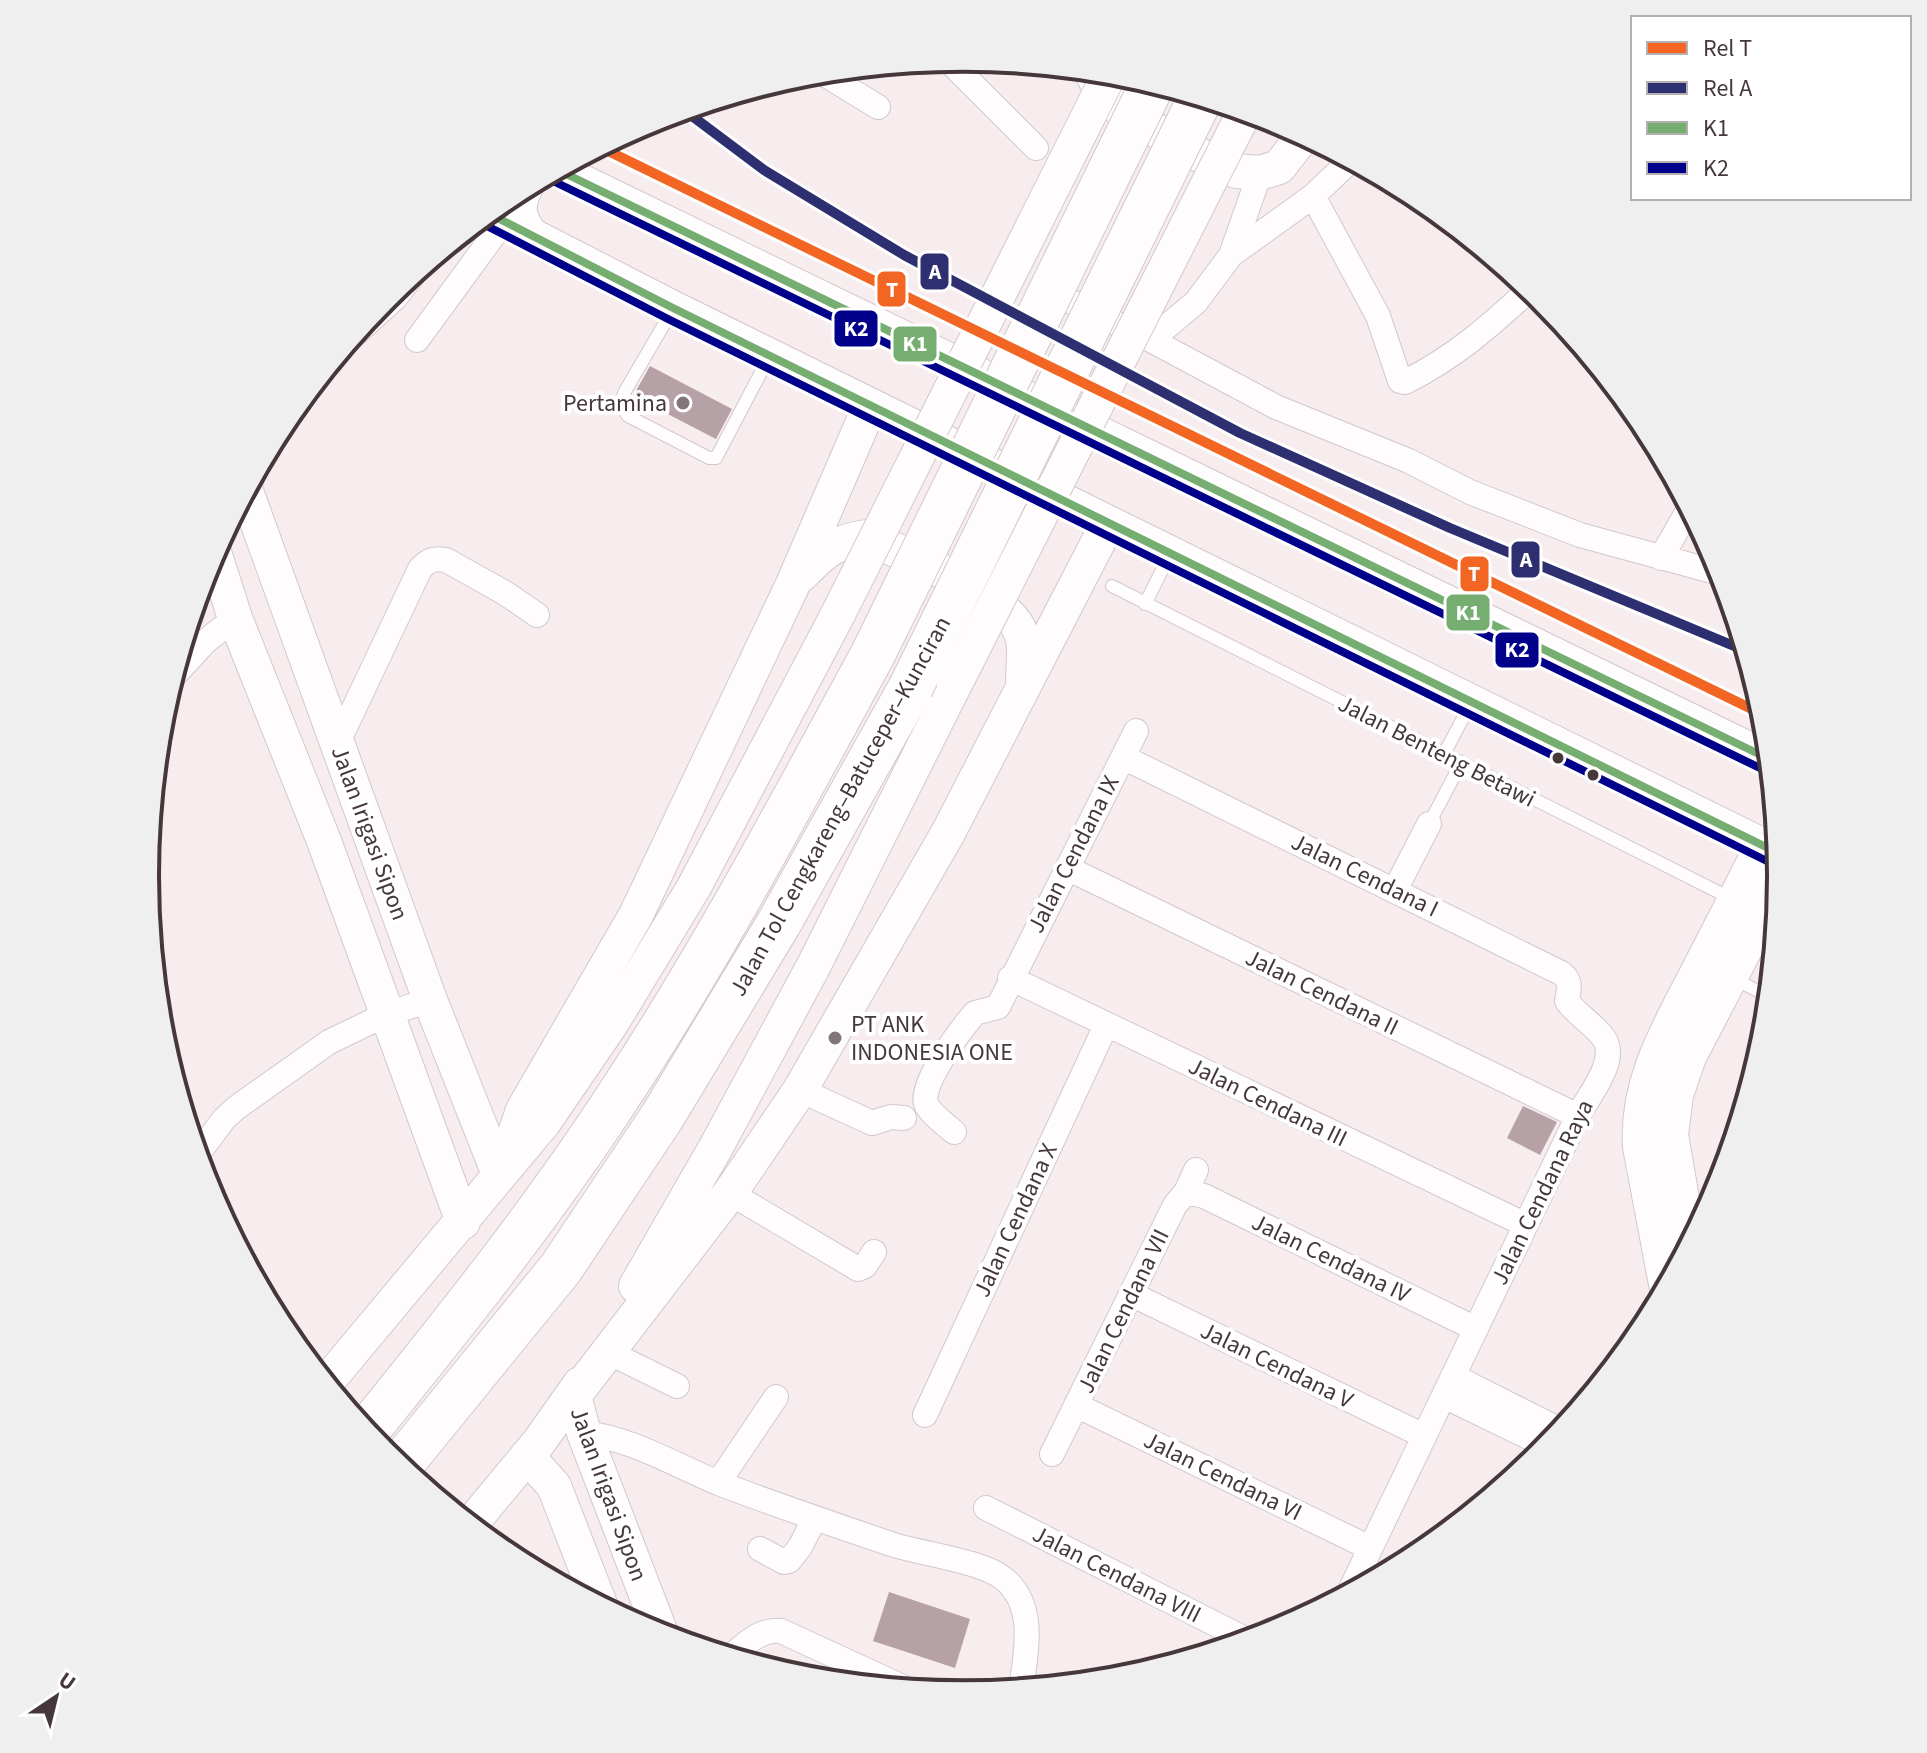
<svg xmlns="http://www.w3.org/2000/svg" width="1927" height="1753" viewBox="0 0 1927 1753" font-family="'Source Sans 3',sans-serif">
  <rect width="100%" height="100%" fill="#f7ecee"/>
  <path fill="#b6a1a6" d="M650,366l82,43 -16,30 -83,-43z
    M1523,1106l34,16 -17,33 -33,-17z
    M889,1592l81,27 -15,49 -82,-27z"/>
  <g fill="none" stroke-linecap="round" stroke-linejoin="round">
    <g stroke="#d3c8ca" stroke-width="14">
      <path id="lane" d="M673,309l-49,84 -3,12 7,11 81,42h7l52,-99
        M1112,586l622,314
        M1145,604l24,-48
        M1444,754l26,-49
        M1429,824l32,-61
        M1734,979l36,18"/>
    </g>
    <g stroke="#d3c8ca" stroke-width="26">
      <path id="street" d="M948,60l88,88
        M821,72l57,35
        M1313,196l65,120 22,65 5,1c49,-24 86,-57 126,-94
        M1231,255l29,-82
        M1055,294l94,45 16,-11 31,-26 35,-47 82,-59 38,-36
        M354,335l41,-37 18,-23
        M1149,339l127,68 133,54 61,31 110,43 143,39
        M417,340l87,-119
        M1661,558l29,-51
        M172,678l34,-37 29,-23
        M338,742l82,-173c8,-9 14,-11 26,-9l59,33 32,22
        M1122,759l7,1 432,213c11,8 8,16 6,28 10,14 25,22 36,36 17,22 -14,58 -25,79l-230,479
        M1067,868l511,248
        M1395,890l34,-66
        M1010,978l516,247
        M800,1090l72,33 19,-6 13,1
        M954,1132c-8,-7 -21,-16 -27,-26 -11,-18 35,-78 48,-93l23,-6 138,-276
        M197,1155l27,-36 12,-11 93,-66 58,-28 43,-14
        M1186,1192l18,4 272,133
        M730,1193l128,76 7,-3 9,-14
        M1131,1294l293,142
        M608,1352l69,34
        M1453,1376l109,55
        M1444,1396l105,51
        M1076,1405l294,143
        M925,1415l181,-390
        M584,1433c50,6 92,33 137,51 55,21 111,40 167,59 31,11 93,17 116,36 31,25 23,69 18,103
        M1052,1454l123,-249 11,-13 10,-22
        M718,1483l58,-86
        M986,1508l263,133
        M760,1549l24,13 5,-1 11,-14 15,-29
        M730,1657c16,-13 29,-28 51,-26l128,59"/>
    </g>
    <g stroke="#d3c8ca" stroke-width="36">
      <path id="secondary" d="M1091,71l10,20 22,21 93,52 21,7 23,2 19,-6 25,-32
        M558,170l1213,590
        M526,187c-10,20 -8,30 5,48
        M488,213l185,95 1107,546
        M246,491l184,509 69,174
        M214,552l21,66 89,223 139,381
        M801,575c22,-22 33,-34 66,-38 40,20 142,55 155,99 4,12 1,31 1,44
        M508,1154l15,-44 113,-195 157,-331 77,-178
        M1690,1245l-19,-110 5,-40 13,-38 93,-179
        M636,1286l80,-139 97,-180 141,-281
        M1667,1289l-27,-142c-4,-63 26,-114 54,-168 23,-45 46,-89 68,-133
        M326,1383l218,-261 67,-98 83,-137 142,-269
        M527,1456l27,30 47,121
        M470,1525l69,-83 41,-58
        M662,1636l-78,-203 -10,-37 156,-203 70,-103 148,-257 160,-310"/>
    </g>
    <g stroke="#d3c8ca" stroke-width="46">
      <path id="highway" d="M366,1432c88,-109 181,-225 257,-343 92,-140 170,-288 250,-435
        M399,1467l162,-199 101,-151 117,-194 132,-236"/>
    </g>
    <use href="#lane" stroke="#fefcfc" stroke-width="12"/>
    <use href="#street" stroke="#fefcfc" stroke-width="24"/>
    <use href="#secondary" stroke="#fefcfc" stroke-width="34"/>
    <use href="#highway" stroke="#fefcfc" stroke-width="44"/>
    <g stroke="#d3c8ca" stroke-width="36" stroke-linecap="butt">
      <path id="secondary-bridge" d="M836,618l274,-545
        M954,686l291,-575"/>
    </g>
    <g stroke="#d3c8ca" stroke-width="46" stroke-linecap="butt">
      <path id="highway-bridge" d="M873,654l280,-571
        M911,687l290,-590"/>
    </g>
    <use href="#secondary-bridge" stroke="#fefcfc" stroke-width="34"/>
    <use href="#highway-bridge" stroke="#fefcfc" stroke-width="44"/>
    <g stroke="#fff" stroke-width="14">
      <path id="bus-1" d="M558,170l1213,590
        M488,213l185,95 1107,546"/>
    </g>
    <g stroke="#fff" stroke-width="14">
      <path id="bus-2" d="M553,181l1213,590
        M483,224l185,95 1107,546"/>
    </g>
    <use href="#bus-1" stroke="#76ae72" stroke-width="8"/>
    <use href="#bus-2" stroke="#00008b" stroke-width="8"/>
    <g stroke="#fff" stroke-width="16">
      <path id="rail-1" d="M600,147l1166,569"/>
    </g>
    <g stroke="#fff" stroke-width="16">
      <path id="rail-2" d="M684,110l80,60 140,85 336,178 210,95 296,123"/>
    </g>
    <use href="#rail-1" stroke="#f26522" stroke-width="10"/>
    <use href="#rail-2" stroke="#2e2f70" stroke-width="10"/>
  </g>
  <g fill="#837679" stroke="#fff" stroke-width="3">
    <circle cx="683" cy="403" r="8"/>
    <circle cx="835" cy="1038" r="8"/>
  </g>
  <g fill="#45373a" stroke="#fff" stroke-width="3">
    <circle cx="1558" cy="758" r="7"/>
    <circle cx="1593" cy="775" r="7"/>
  </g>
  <g text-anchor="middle" stroke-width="8" stroke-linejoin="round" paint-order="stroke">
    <g font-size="24" fill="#45373a" stroke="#fff" text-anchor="end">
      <text x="667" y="411">Pertamina</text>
      <text x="851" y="1032" text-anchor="start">PT ANK<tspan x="851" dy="28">INDONESIA ONE</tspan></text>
    </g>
    <g font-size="24" fill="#45373a" stroke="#fff">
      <text transform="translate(1437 751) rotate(27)" y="8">Jalan Benteng Betawi</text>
      <text transform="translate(840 806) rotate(-61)" y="8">Jalan Tol Cengkareng–Batuceper–Kunciran</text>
      <text transform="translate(370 833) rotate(70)" y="8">Jalan Irigasi Sipon</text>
      <text transform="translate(1073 854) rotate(-63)" y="8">Jalan Cendana IX</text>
      <text transform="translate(1365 875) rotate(26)" y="8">Jalan Cendana I</text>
      <text transform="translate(1322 992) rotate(26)" y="8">Jalan Cendana II</text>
      <text transform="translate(1268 1102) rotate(26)" y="8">Jalan Cendana III</text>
      <text transform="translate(1542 1192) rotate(-64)" y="8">Jalan Cendana Raya</text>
      <text transform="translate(1015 1220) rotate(-65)" y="8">Jalan Cendana X</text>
      <text transform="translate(1331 1258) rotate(26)" y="8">Jalan Cendana IV</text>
      <text transform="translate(1123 1311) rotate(-64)" y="8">Jalan Cendana VII</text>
      <text transform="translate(1277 1365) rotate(26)" y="8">Jalan Cendana V</text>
      <text transform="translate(1223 1476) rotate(26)" y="8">Jalan Cendana VI</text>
      <text transform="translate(609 1494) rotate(70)" y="8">Jalan Irigasi Sipon</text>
      <text transform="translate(1117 1574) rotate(27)" y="8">Jalan Cendana VIII</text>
    </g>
  </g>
  <path d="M0 0H1927V1753H0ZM159 876a804 804 0 1 1 1608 0a804 804 0 1 1-1608 0Z" fill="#f0efef" fill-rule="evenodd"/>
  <path fill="none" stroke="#45373a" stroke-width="4" d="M159 876a804 804 0 1 1 1608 0a804 804 0 1 1-1608 0Z"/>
  <g stroke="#fff" stroke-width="3">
    <rect x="919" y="252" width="31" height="39" rx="8" fill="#2e2f70"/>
    <rect x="876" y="270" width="31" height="38" rx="8" fill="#f26522"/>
    <rect x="833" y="309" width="46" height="39" rx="8" fill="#00008b"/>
    <rect x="892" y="325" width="46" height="38" rx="8" fill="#76ae72"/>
    <rect x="1510" y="540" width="31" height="39" rx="8" fill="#2e2f70"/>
    <rect x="1459" y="555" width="31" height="38" rx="8" fill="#f26522"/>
    <rect x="1445" y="593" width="46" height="39" rx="8" fill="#76ae72"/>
    <rect x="1494" y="631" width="46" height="38" rx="8" fill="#00008b"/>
  </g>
  <g font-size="22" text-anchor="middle" font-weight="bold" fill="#fff">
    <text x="935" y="279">A</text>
    <text x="892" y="297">T</text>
    <text x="856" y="336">K2</text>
    <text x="915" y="351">K1</text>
    <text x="1526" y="567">A</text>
    <text x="1474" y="581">T</text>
    <text x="1468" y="620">K1</text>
    <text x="1517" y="657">K2</text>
  </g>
  <rect x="1631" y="16" width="280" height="184" fill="#ffffff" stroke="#b5afb0" stroke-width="2"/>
  <rect x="1647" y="42" width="40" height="12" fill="#f26522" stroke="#b5afb0" stroke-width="2"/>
  <text x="1703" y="56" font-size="24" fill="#45373a">Rel T</text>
  <rect x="1647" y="82" width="40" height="12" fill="#2e2f70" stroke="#b5afb0" stroke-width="2"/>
  <text x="1703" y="96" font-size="24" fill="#45373a">Rel A</text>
  <rect x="1647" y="122" width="40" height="12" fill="#76ae72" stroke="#b5afb0" stroke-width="2"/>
  <text x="1703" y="136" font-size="24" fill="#45373a">K1</text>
  <rect x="1647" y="162" width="40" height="12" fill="#00008b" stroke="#b5afb0" stroke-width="2"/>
  <text x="1703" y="176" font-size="24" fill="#45373a">K2</text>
  <g transform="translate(56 1697) rotate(35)" stroke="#ffffff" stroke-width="6" paint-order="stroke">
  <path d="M0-6L14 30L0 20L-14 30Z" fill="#45373a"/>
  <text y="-12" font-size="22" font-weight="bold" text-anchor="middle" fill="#45373a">U</text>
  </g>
</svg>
